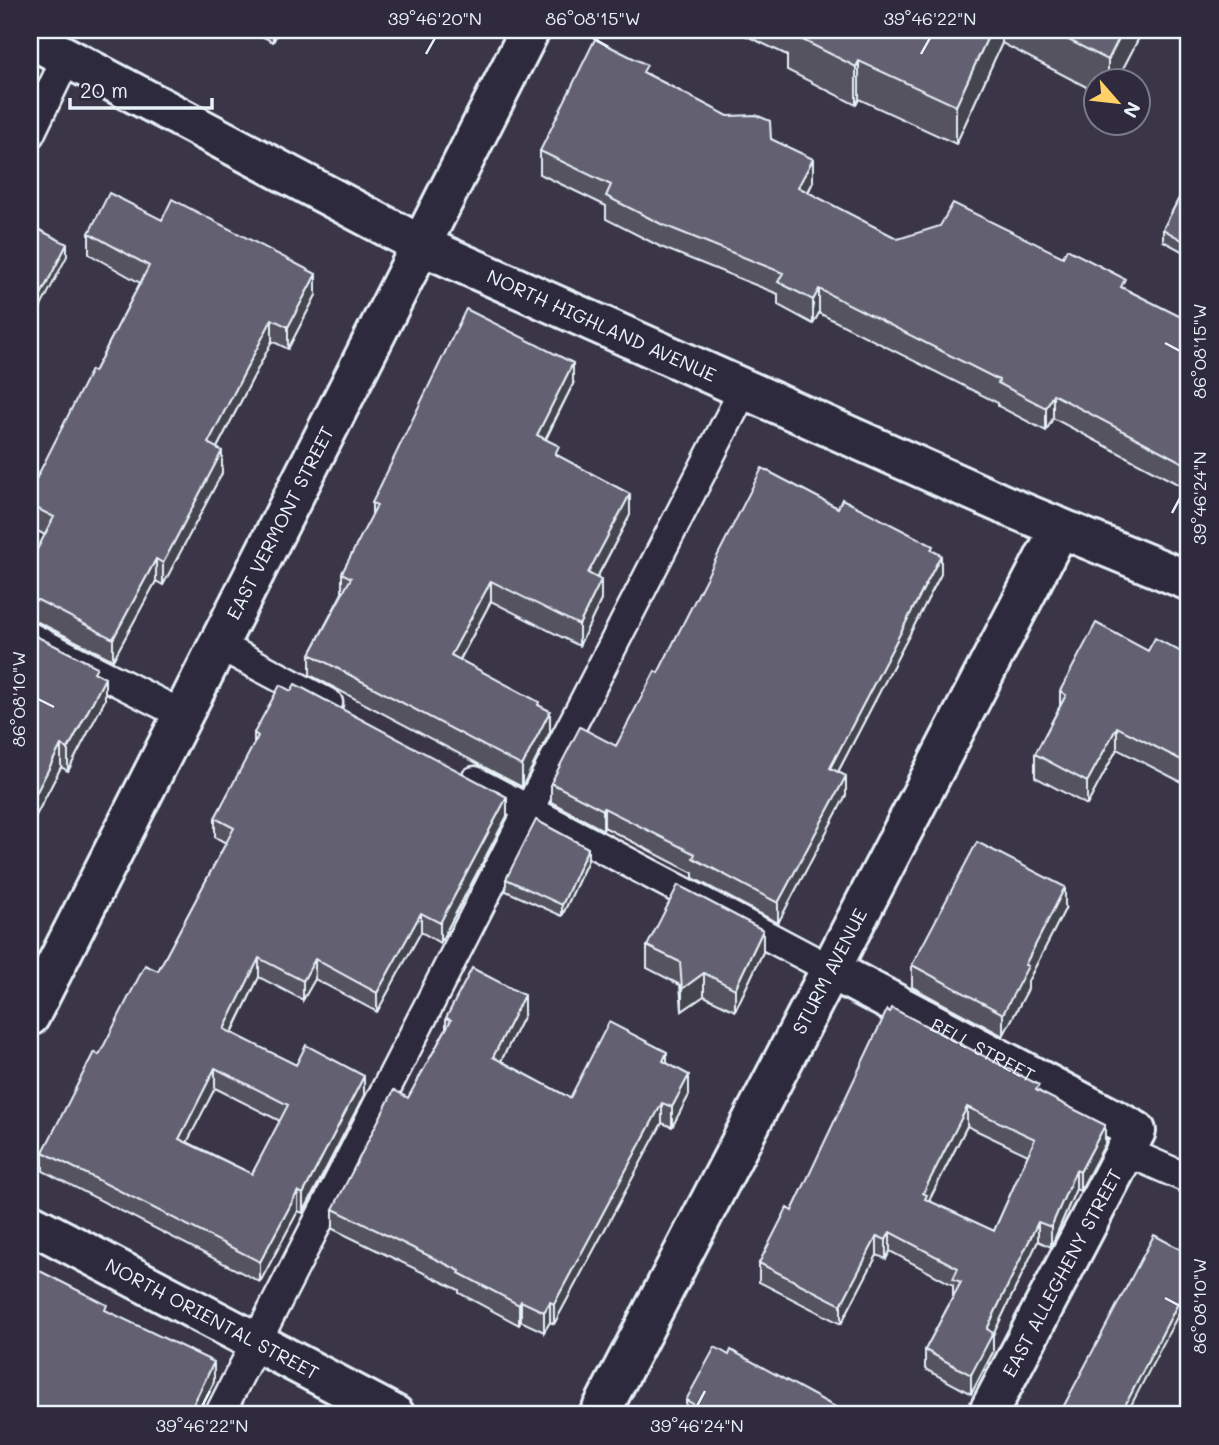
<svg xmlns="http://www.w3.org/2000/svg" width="1219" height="1445" viewBox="0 0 1219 1445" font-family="Mali,sans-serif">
  <rect width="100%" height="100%" fill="#3a3648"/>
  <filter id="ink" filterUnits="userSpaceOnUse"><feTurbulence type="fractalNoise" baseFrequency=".0143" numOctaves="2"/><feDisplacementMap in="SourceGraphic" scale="14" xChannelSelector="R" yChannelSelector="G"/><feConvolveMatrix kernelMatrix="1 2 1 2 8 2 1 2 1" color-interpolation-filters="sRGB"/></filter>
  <g filter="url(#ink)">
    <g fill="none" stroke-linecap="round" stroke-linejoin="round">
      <g stroke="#e8f1f8" stroke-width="33">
        <path id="lane" d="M30,134l37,-77
          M30,637l153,78
          M219,645l109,58
          M475,781l353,187
          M1125,1151l64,28
          M219,1415l525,-1026"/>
      </g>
      <g stroke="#e8f1f8" stroke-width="44">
        <g id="street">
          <path id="s1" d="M828,968l308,163 -149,284"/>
          <path id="s2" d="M599,1415l461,-887"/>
        </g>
      </g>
      <g stroke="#e8f1f8" stroke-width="44">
        <g id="secondary">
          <path id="s3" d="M30,38l393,208 584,260 182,75"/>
          <path id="s4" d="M30,1016l500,-986"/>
          <path id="s5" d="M30,1223l365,192"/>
        </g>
      </g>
      <use href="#lane" stroke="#2f2a3d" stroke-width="28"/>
      <use href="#street" stroke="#2f2a3d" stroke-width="38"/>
      <use href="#secondary" stroke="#2f2a3d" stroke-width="38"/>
    </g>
    <path fill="#555361" stroke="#e8f1f8" stroke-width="2" fill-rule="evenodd" d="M250,30h29l-6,12z
      M734,30h409l-26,50h-21v12l-94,-49 -46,101 -97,-45 -3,6 -69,-35v-15z
      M647,74l124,65 42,43 -5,11 90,46 227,50 64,32v169l-136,-72 -7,13 -48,-25v-3l-179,-90 -6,11 -35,-19v-11l-117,-47 -55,-28v-13l-66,-32v-23z
      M1189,179v76l-26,-14v-12z
      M89,233l227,62 -28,54 -16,-8 -55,107 5,25 -59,112 -7,-4 -43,79 -75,-38 -8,1v-60l15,-28 -15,-8v-36l64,-119 46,-89 -51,-29z
      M573,384l-27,55 13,18 71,58 -33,63 4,22 -22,46 -88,-45 -31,59 79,45 11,27 -28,55 -212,-112v-21l32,-61v-20l30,-57v-13z
      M838,508l95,42 8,24 -103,198 8,23 -68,128 -85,-45v-5l-89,-46 -1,3 -52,-28v-19l65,-37 42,-73z
      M30,633l67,41 8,26 -37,71 -7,-4 -31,60z
      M1148,651l41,5v130l-72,-37 -30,56 -52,-28v-23l25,-48v-15z
      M254,733l253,83 -67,127 -19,-11 -44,80 -62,-33 -12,21 -44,-23 -27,56 64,32 68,30 -61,118 -5,-2 -38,71 -217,-111v-19l56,-97 59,-84 68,-128 -11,-6v-19l39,-73zM215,1088l65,33 -28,53 -65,-32z
      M588,860l-26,56 -56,-25v-12z
      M1065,909l-37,72v8l-25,47 -91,-49v-22z
      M647,946l116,6 -28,59 -31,-15 -22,15 -2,-26 -33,-17z
      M890,1012l149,79 66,53 -25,47 -4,-2 -25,58 -13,-6 -45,94v17l-22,42 -46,-25v-19l28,-53v-12l-63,-34 -4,8 -9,-4 -36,69 -82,-42v-19l33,-52zM967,1126l61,29 -34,76 -65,-30z
      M524,1015l-23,46 69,37 97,-35 22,32 -17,32 -10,-4 -108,201 -4,-2 -6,10 -23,-11 -2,4 -60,-32v-3l-126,-61v-20l75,-111 38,-69v-11z
      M686,1400l164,15h-164z"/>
    <path fill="#45444f" stroke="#e8f1f8" stroke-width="2" d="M273,30h6l-6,12z
      M991,30h11v13l-46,101v-38z
      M1123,30h20l-26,50h-9v-20z
      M859,61v38l-3,6v-38z
      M813,159v23l-15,29v-24z
      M67,244v12l-37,72v-12z
      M316,274v21l-28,54v-22z
      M819,289v24l-6,11v-24z
      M272,319v22l-64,124v-22z
      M573,363v21l-36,71v-20z
      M1053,394v24l-7,13v-23z
      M222,451v22l-59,112v-22z
      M630,494v21l-42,79v-21z
      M941,555v19l-111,213v-19z
      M156,559v22l-43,79v-21z
      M601,580v20l-22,46v-21z
      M491,581v20l-40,75v-21z
      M105,678v22l-37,71v-22z
      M550,711v21l-28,55v-21z
      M1117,727v22l-30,56v-23z
      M61,745v22l-31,60v-22z
      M846,776v19l-68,128v-20z
      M507,797v19l-67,127v-20z
      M604,808v19l-1,3v-20z
      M588,848v12l-26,56v-11z
      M1065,887v22l-37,72v8l-25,47v-22l22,-49z
      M421,913v19l-44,80v-19z
      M763,930v22l-28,59v-22z
      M259,958v19l-35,71v-19z
      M315,959v20l-12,21v-19z
      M704,973v23l-22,15v-22z
      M524,995v20l-31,62v-20z
      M667,1052v20l-4,-11z
      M215,1068v20l-36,70v-19z
      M689,1075v20l-17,32v-20z
      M364,1076v19l-61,118v-19z
      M662,1103v20l-108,201v-20z
      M967,1107v19l-40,78 -4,-11z
      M1105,1125v19l-25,47v-19z
      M1076,1170v19l-25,58v-20z
      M298,1191v20l-38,71v-20z
      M1038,1222v19l-45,94v17l-22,42v-19l16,-46z
      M890,1232v19l-4,8v-19z
      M877,1236v19l-36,69v-19z
      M1189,1282v12l-63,121h-6z
      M521,1301v20l-2,4v-20z
      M550,1302v20l-6,10v-20z
      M214,1362v20l-17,33h-9z"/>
    <path fill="#636171" stroke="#e8f1f8" stroke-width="2" fill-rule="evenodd" d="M788,30h203l-35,76 -97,-45 -3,6 -69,-35z
      M1049,30h74l-15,30z
      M595,39l52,26 -4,7 85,44 28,-1 14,6 1,18 42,20 -15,28 100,52 42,-13 13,-23 110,54 4,-8 58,30 -4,8 68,34v145l-136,-72 -7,14 -48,-25 1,-3 -180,-91 -6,11 -35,-18 5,-9 -122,-49 -55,-28 5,-11 -71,-34z
      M1189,179v65l-26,-15z
      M109,193l53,27 10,-21 144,75 -28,53 -16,-8 -64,124 14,8 -59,112 -7,-4 -43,80 -75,-39 -8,1v-38l24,-46 -24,-12v-14l61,-121 3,2 55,-106 -60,-33z
      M30,225l37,19 -37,72z
      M466,309l107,54 -36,72 22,11 -4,8 75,40 -42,79 13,7 -22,45 -88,-44 -40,74 88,47 -1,3 12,6 -28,55 -212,-112 41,-76 -9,-5 35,-68 -5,-2z
      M762,468l76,40 4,-9 91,47 -2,4 10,5 -111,213 16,8 -68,127 -85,-45 2,-4 -91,-46 -1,2 -52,-27 29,-56 36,19 39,-75 3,2z
      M1096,623l52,28 7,-13 34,18v108l-72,-37 -30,55 -52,-28 31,-59 -6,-4z
      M30,633l67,34 -3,5 11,6 -37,71 -7,-4 -31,60z
      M295,684l212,113 -67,126 -19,-10 -44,80 -62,-34 -12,22 -44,-23 -35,71 72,36 10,-20 58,31 -61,118 -5,-3 -38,71 -217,-110 51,-100 5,3 46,-90 13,6 76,-143 -19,-10 43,-82 -4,-3 26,-48 11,6zM215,1068l73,37 -36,69 -73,-35z
      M536,820l52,28 -26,57 -56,-26z
      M977,842l88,45 -40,78 3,1 -25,48 -91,-49z
      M678,885l85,45 -28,59 -31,-16 -22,16 -2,-27 -33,-16z
      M472,968l52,27 -31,62 77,41 39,-76 58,30 -4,9 26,14 -17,32 -10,-4 -108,201 -4,-2 -6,10 -23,-11 -2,4 -60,-32 1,-2 -127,-62 61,-119 14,8 43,-78 -5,-2z
      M892,1008l147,77 -3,5 69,35 -25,47 -4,-2 -25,57 -13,-5 -51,107 6,4 -22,42 -46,-25 36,-68 -8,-3 5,-11 -68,-36 -4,8 -9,-4 -36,69 -82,-42 28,-55 5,3 95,-201 3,2zM967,1107l68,32 -41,92 -69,-32 2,-4 -4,-2z
      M1154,1235l35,19v28l-69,133h-61z
      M30,1266l77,39 -2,5 109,52 -26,53h-158z
      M715,1347l14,8 2,-5 119,65h-152l4,-6 -16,-9z"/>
  </g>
  <path fill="none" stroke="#e8f1f8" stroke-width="2.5" d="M593,38l15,9M426,54l9,-16M921,54l9,-16M1165,343l15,8M1172,513l8,-15M38,699l16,8M1165,1298l15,8M202,1406l8,-15M697,1406l8,-15"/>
  <g text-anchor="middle" stroke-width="5" stroke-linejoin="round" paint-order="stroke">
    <g font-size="19" fill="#e8f1f8" stroke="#2f2a3d">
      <text dy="7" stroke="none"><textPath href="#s3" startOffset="640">NORTH HIGHLAND AVENUE</textPath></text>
      <text dy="7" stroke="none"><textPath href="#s4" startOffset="553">EAST VERMONT STREET</textPath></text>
      <text dy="7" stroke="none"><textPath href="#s2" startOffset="500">STURM AVENUE</textPath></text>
      <text dy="7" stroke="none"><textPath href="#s1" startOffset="175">BELL STREET</textPath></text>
      <text transform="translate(1062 1273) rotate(-62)" y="7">EAST ALLEGHENY STREET</text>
      <text dy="7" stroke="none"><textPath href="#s5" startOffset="206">NORTH ORIENTAL STREET</textPath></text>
    </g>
  </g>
  <rect width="1219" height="1445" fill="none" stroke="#2f2a3d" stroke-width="77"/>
  <g transform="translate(1117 102) rotate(118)"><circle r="33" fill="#2f2a3d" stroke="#797a88" stroke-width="2"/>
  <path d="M0-5L12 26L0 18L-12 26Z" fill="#ffd166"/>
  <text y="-10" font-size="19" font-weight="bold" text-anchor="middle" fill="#e8f1f8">N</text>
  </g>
  <path d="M70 98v10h142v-10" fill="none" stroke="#e8f1f8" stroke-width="3.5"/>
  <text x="80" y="98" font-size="21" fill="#e8f1f8" stroke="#2f2a3d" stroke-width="5" paint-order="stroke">20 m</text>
  <rect x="38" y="38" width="1142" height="1368" fill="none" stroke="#e8f1f8" stroke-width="2.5"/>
  <g font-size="18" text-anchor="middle" fill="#e8f1f8">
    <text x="435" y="25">39°46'20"N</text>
    <text x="593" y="25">86°08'15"W</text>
    <text x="930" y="25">39°46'22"N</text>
    <text transform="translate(1200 351) rotate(-90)" y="6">86°08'15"W</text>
    <text transform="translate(1200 498) rotate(-90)" y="6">39°46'24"N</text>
    <text transform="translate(19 699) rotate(-90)" y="6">86°08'10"W</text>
    <text transform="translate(1200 1306) rotate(-90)" y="6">86°08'10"W</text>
    <text x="202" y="1432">39°46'22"N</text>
    <text x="697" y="1432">39°46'24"N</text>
  </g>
</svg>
